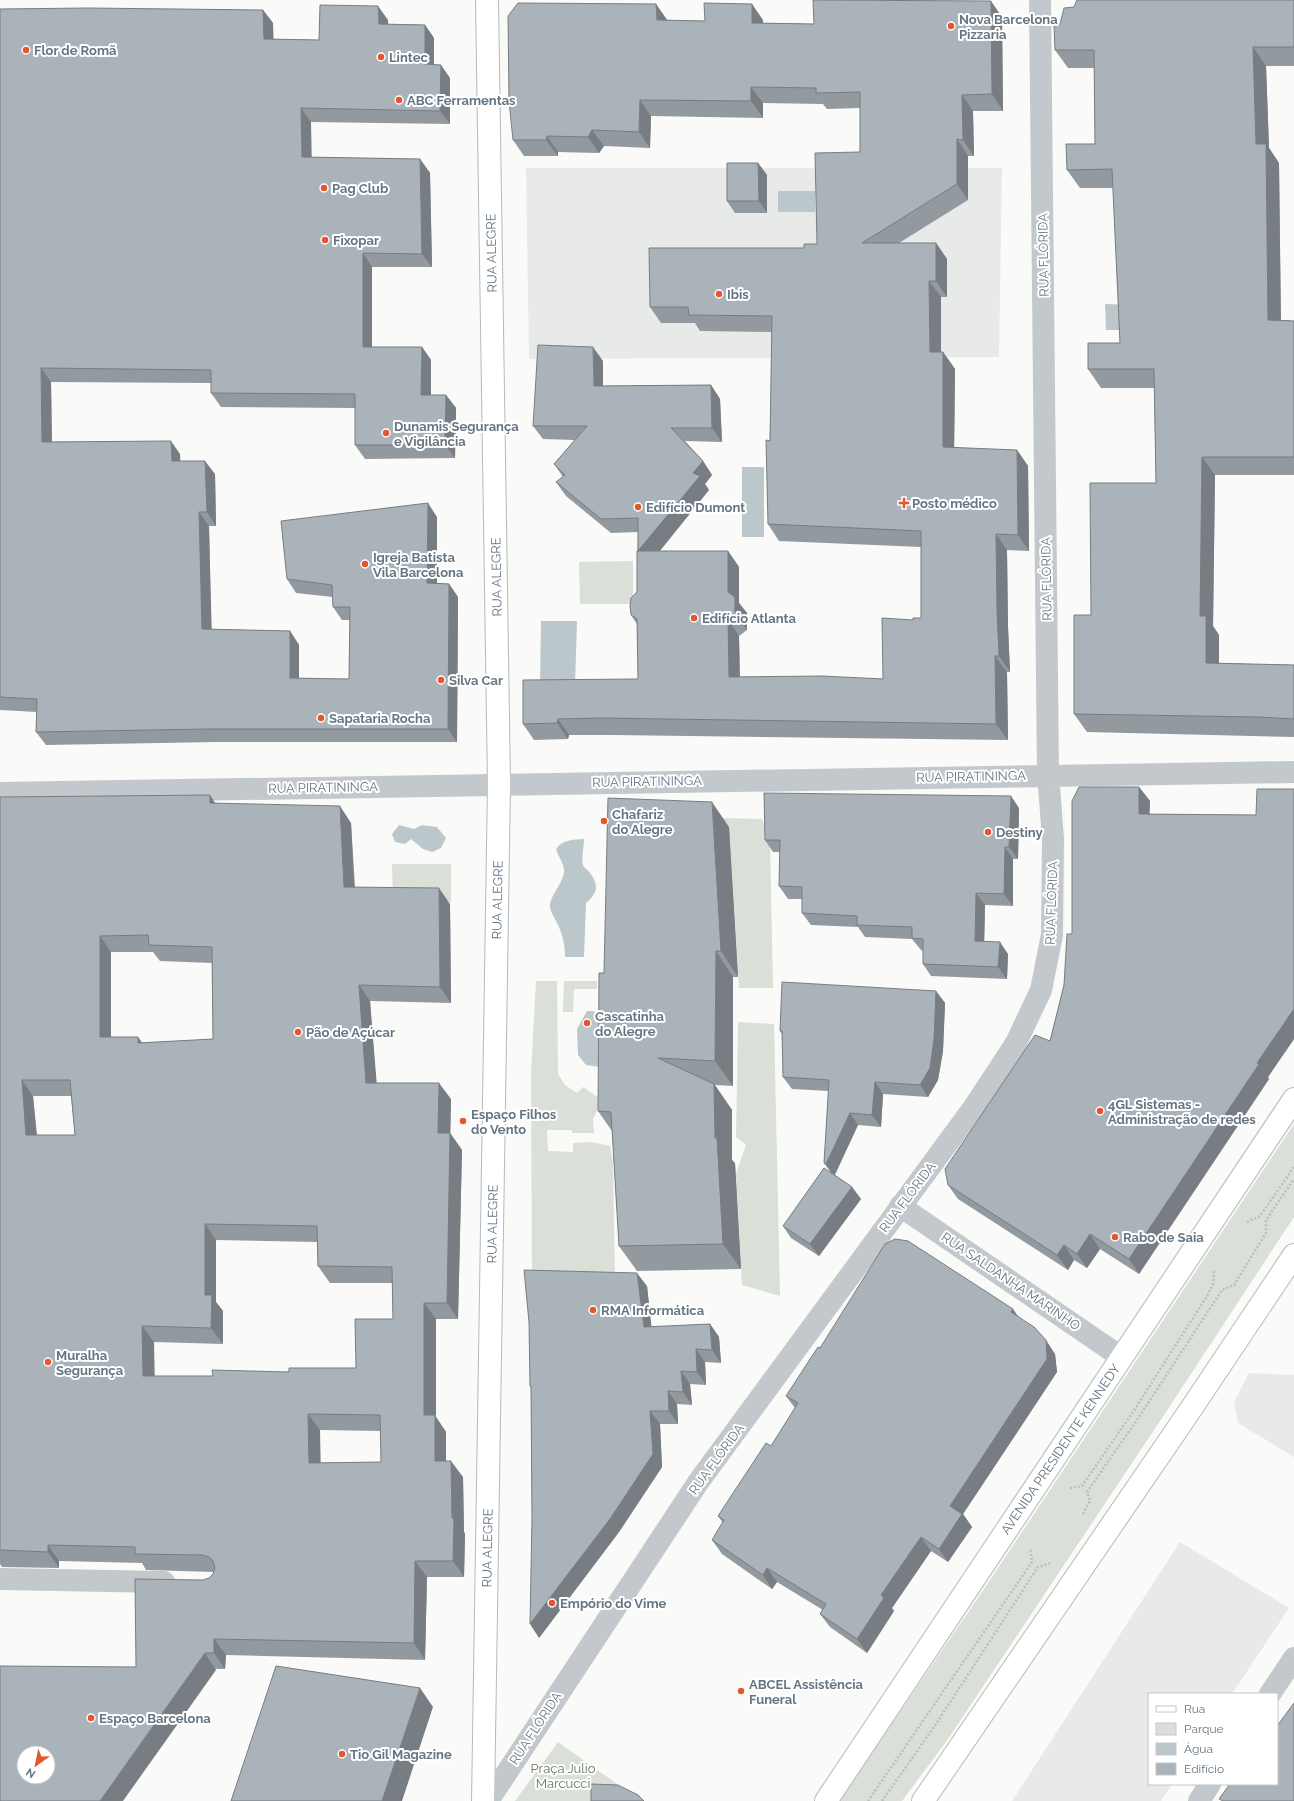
<svg xmlns="http://www.w3.org/2000/svg" width="1294" height="1801" viewBox="0 0 1294 1801" font-family="Raleway,sans-serif">
  <rect width="100%" height="100%" fill="#fafaf8"/>
  <path fill="#e8e9e9" d="M526,168h476l-3,189 -470,2z
    M1249,1373l45,2v82l-56,-34 -4,-21z
    M1180,1542l109,66 -57,86h-83v90h23l-11,17h-149z"/>
  <path fill="#dadfd7" d="M633,561v43h-53l-1,-42z
    M720,818l42,1 8,21 3,148h-34l-10,-160z
    M392,864h59v38l-58,-1z
    M536,981h21l1,93 7,11 12,8 6,-6 19,13 -9,19 1,14h-22v-3h-25l1,21 25,1v-9l18,-1 19,4 3,16 2,120 -83,-2 -1,-206z
    M564,981h33v8h-23l-1,23h-10z
    M738,1022l36,2 6,272 -38,-11 -6,-111 10,-29 -10,-8z
    M1294,1124v93l-130,198 -218,327 -44,59h-63l143,-209z
    M558,1742l83,59h-126z"/>
  <path fill="#bbc7cb" d="M778,191h37v21h-37z
    M1105,304l25,1 1,25h-25z
    M742,467h22v70h-22z
    M541,621h36l-2,65h-35z
    M399,825l15,4 8,-4 15,2 9,11 -5,10 -9,4 -9,-3 -12,-10 -6,5 -10,-2 -3,-8z
    M584,839c0,8 -3,19 -1,26 1,3 5,5 7,8 9,12 8,20 -4,30l-2,54h-19c0,-11 -2,-20 -6,-30 -3,-8 -10,-15 -9,-23 2,-11 13,-21 14,-32 1,-7 -6,-16 -8,-23 7,-10 17,-9 28,-10z
    M587,1011l15,1 -2,55 -14,-2 -8,-10 -1,-26z"/>
  <g fill="none" stroke-linecap="round" stroke-linejoin="round">
    <g stroke="#b5babe" stroke-width="24">
      <path id="primary" d="M483,1801l16,-1017 -12,-784
        M826,1801l468,-702
        M923,1801l268,-392 103,-154"/>
    </g>
    <path stroke="#bbbfc2" stroke-width="2.5" stroke-dasharray="2 2" stroke-linecap="butt" d="M1247,1222l13,-6 34,-49
      M1070,1488l12,-2 51,-74 74,-116 6,-12 1,-14
      M1083,1514l7,-13 -3,-9 52,-75 83,-127 12,-5 32,-52v-13l28,-41
      M868,1801l164,-239 -2,-13
      M882,1801l54,-77 102,-157 13,-4"/>
    <path stroke="#c3c8cc" stroke-width="22" d="M900,1206l221,151
      M0,1579l164,3
      M1270,1694l24,-36
      M1199,1801l11,-17"/>
    <path stroke="#c3c8cc" stroke-width="22" d="M0,793l1294,-21
      M488,1801l211,-320 275,-374 42,-64 25,-53 11,-55 1,-97 -5,-64 -8,-774"/>
    <use href="#primary" stroke="#fff" stroke-width="22"/>
  </g>
  <path fill="#929a9f" fill-rule="evenodd" d="M1294,0v66h-28l3,82 10,15 2,157 13,1v154h-79l-2,151 6,9v28l75,2v72l-207,-5 -13,-18 17,-99 65,-132 -2,-95h-53l-13,-19 32,-26 -7,-155h-33l-13,-18 28,-26 -1,-76h-26l-13,-18z
    M656,4l11,16 38,1 58,-1v3l51,1 188,-7 1,94h-30l1,45h-6v44l-69,43h37l11,16v38h-6v55h2l12,17 -1,79 63,2 11,16 1,85 -22,-1 1,77 2,45h-3l1,68 -395,-5h-44l-1,4 -34,1 -11,-16 115,-45 -1,-55 -6,-9 6,-23 1,-60 -27,1 -45,-37 -10,-14 7,-5 -9,-13 21,-24 -32,-1 -10,-13 70,-65v25l108,-1 9,14 2,43 -37,-1 18,20 9,14 -7,9 4,6 -49,61h68l11,16v36l8,10v17l-8,6 1,41 143,2 30,-59 8,-2v-71l-142,-6 -11,-17 4,-192 -72,-1 -5,-8h-34l-11,-16 167,-63 43,-92v-44l-33,1 -4,-5 -60,-1v15l-112,-2 -1,32 -46,-2 -5,7 -41,-1v4h-34l-11,-16z
    M0,9l263,1 10,13v16l46,1 69,-20v4l37,1 9,13v26l16,14v46l-139,-2v35l109,2 10,14 2,94h-60v80h50l9,13v35h15l10,13 -1,50 -90,1 -10,-14v-37l-134,-1 -10,-14v-10l-160,-1 1,60 128,12v7l35,13 1,52h-7l2,103 79,2 9,14v33l50,1 1,-59h-8l-9,-13v-10l-37,-4 -9,-14 150,-62v66l12,1 9,13 -1,145h-240l-171,3 -10,-13 1,-20 -37,-2z
    M758,163l9,12v38h-32l-8,-12z
    M1139,787l11,14 -1,13 107,1 38,-26v250l-26,38 1,2 -130,195 -39,-25 -13,19 -13,-8 -6,10 -110,-71 -10,-14 102,-144 14,-56 8,-51z
    M0,797l215,6 136,20 4,64 95,17 1,99 -81,-2 6,82 75,16 -1,34 12,17 -4,169h-22v98l10,15v29l17,16 1,55 1,2 -1,43h-37l-2,83 -199,-5 -1,14 -89,-2 67,-87 6,-2 4,-4 1,-2 -68,-2 -4,-7 -83,-2v7l-57,-1 -2,-3zM111,952h42l7,9 52,2 1,76 -71,4 -4,-6h-27zM33,1096h38l4,39h-38zM216,1240l101,2 1,24 12,17h62l1,36 -37,49 -143,8h-59v-34l69,2v-33l-7,-9zM320,1430l61,1v31l-61,1z
    M1019,808l-1,51h-5v47l-28,-1 -1,36 24,13 -1,25 -76,-3 -8,-12v-13l-2,-1 -9,-11 -47,-2 -7,-10 -47,-2 -9,-12v-14h-14l-9,-13 1,-34h-7l-8,-12z
    M729,827l9,150h-5v109l-18,-1 17,25v50l3,3 6,106 -104,2 -18,-25 -7,-115 -14,-20 6,-138z
    M936,991l9,12 -2,48 -5,29 -10,17 -45,-3 -2,33 -23,-2 -23,50 17,12 9,12 -42,57 -28,-18 -8,-12 48,-53 -7,-10 5,-72 -37,-2 -9,-12 -1,-43 -2,-3z
    M647,1286l4,41 59,-3 9,13 2,26 -16,-1 1,23 -16,-1 2,21 -15,-1 1,20h-18l2,43 -43,65 -80,106 -7,-120 -1,-129 -1,-3z
    M1013,1309l4,6 38,39 2,18 -94,142 9,13 -24,35 -17,-11 -39,57 2,3 -27,42 -37,-26 -10,-13 3,-4 -46,-28 -5,7 -50,-35 -10,-14 11,-17 -5,-7 53,-70 24,-38 -9,-12 34,-48z"/>
  <path fill="#777d82" d="M991,1l11,16 1,94 -11,-17z
    M656,4l11,16h-10z
    M752,4l11,16v19l-11,-16z
    M378,6l10,14 1,18 -10,-14z
    M263,10l10,13 1,30 -10,-14z
    M425,25l9,13v40l-9,-14z
    M1253,47l13,19 3,82 10,15 2,176 -13,-19 -12,-176z
    M441,65l9,13v46l-10,-13z
    M751,87l12,16v15l-12,-17z
    M962,95l11,16 1,45 -11,-16z
    M640,100l11,16 -1,32 -11,-16z
    M301,108l10,14 1,49 -10,-14z
    M592,130l12,16 -5,7 -11,-16z
    M547,136l11,16v4l-12,-16z
    M957,139l11,17v44l-11,-16z
    M420,159l10,14 2,94 -10,-13z
    M758,163l9,12v38l-8,-12z
    M936,243l11,16v38l-11,-16z
    M363,253l9,14v94l-9,-14z
    M929,281l12,16v71l-11,-16z
    M422,347l9,13v48l-10,-13z
    M593,347l10,14v38l-9,-13z
    M943,352l12,17 -1,94 -11,-16z
    M41,368l10,14 1,74 -10,-14z
    M711,385l9,14 2,43 -10,-14z
    M446,395l10,13 -1,50 -10,-13z
    M171,441l9,13 1,21 -9,-14z
    M1017,450l11,16 1,85 -11,-16z
    M1202,457l13,18 -2,151 6,9v46l-13,-18 -6,-47z
    M205,461l10,13 1,52 -9,-14z
    M703,461l9,14 -7,9 4,6 -61,75 -10,-14 55,-78z
    M428,503l9,14v80l-10,-14z
    M199,512l10,14 3,116 -10,-13z
    M996,534l11,16 1,77 2,45 -11,-16 -2,-45z
    M728,551l11,16v36l8,10v17l-12,-16 -7,-22z
    M449,584l9,13 -1,145 -9,-13z
    M728,619l11,17 1,58 -11,-17z
    M290,631l9,14v46l-9,-13z
    M995,656l12,16 1,68 -12,-16z
    M558,719l11,16 -1,4 -11,-16z
    M1139,787l11,14 -1,27 -10,-14z
    M210,795l11,17 -11,-9z
    M1011,796l8,12 -1,51 -9,-12z
    M712,802l17,25 9,150 -17,-26z
    M340,806l11,17 4,80 -11,-16z
    M1005,847l8,12v47l-9,-12z
    M439,888l11,16 1,99 -11,-16z
    M976,893l9,12 -1,48 -9,-12z
    M100,936l11,16v101l-11,-16z
    M1000,942l8,12 -1,25 -9,-12z
    M716,951l17,26v109l-18,-25z
    M359,985l11,16 8,98 -12,-16z
    M936,991l9,12 -2,48 -5,29 -10,17 -8,-12z
    M1294,1009v30l-26,38 1,2 -130,195 -10,-15 128,-196z
    M138,1037l11,16 -11,-10z
    M22,1080l11,16 5,55 -12,-16z
    M875,1082l8,12 -2,33 -9,-12z
    M439,1083l12,16 -1,50 -12,-16z
    M714,1084l18,26v50l3,3 6,106 -18,-25 -8,-106z
    M850,1113l8,12 -24,51 -8,-12z
    M450,1133l12,17 -4,169 -11,-16z
    M852,1187l9,12 -42,57 -9,-12z
    M205,1224l11,16v62l7,9v33l-12,-16 -6,-33z
    M1090,1234l10,15 -13,19 -10,-14z
    M1064,1245l10,15 -6,10 -11,-15z
    M637,1273l10,13 6,54 -9,-13z
    M424,1303l12,16v98l10,15v45l-11,-16 -11,-46z
    M1013,1309l9,14 -11,-11z
    M710,1324l9,13 2,26 -9,-13z
    M142,1326l12,16 1,50 -12,-16z
    M1046,1340l9,14 2,18 -94,142 9,13 -24,35 -9,-13 11,-43z
    M696,1349l9,13 1,23 -9,-13z
    M681,1371l9,13 2,21 -9,-13z
    M668,1391l9,13 1,20 -9,-13z
    M650,1411l10,13 2,43 -43,65 -80,106 -9,-14z
    M308,1414l12,16 1,50 -12,-17z
    M451,1461l12,16 1,55 1,2 -1,43 -11,-16z
    M921,1537l10,14 -39,57 2,3 -27,42 -10,-14 24,-44z
    M48,1545l11,16v7l-11,-16z
    M415,1561l12,16 -2,83 -11,-17z
    M767,1568l10,14 -5,7 -9,-14z
    M214,1639l12,16 -1,14 -11,-16z
    M205,1653l11,17 -93,131h-23z
    M420,1688l13,19 -31,94h-20z"/>
  <path fill="#aab3b9" stroke="#777d82" fill-rule="evenodd" d="M813,0l178,1 1,93 -30,1 1,45 -6,-1v45l-95,59h74v38h-7l1,71h13v95l74,3 1,85 -22,-1 1,77 2,45h-4l1,68 -394,-6 -44,1 -1,4 -34,1v-44l115,-1 -1,-60 -6,-4 -1,-9 1,-8 6,-6v-41h91v41l7,5v17l-7,5 1,58 93,-1 61,3 -1,-61 31,2v-2h8v-87l-153,-7 -2,-84 4,1 2,-125 -83,-1 -1,-8h-38l-1,-59h155v-4h13l-2,-91 45,-1v-60l-44,1v-5l-65,-1v14l-111,-1 -1,32 -47,-2 -4,7 -41,-1 -1,4h-33l-4,-39 -1,-85 10,-13 138,1 1,16 48,1 -1,-18 48,1v19l62,1z
    M1077,0h217v47h-41l3,97h10l2,176 26,1v136h-92l-2,159h6v47l88,2v54l-35,-2 -185,-3v-99h17l-1,-132h66l-2,-114h-66v-26h32l-8,-174 -45,1 -1,-26h29l-1,-94h-39l-1,-24 6,-2 4,-16 10,-1z
    M320,5l58,1 1,18 46,1v39l16,1 -1,46 -139,-3 1,49 118,2 2,95 -59,-1v94h59l-1,48h25l-1,50h-90v-51l-144,-1v-23l-170,-2 1,74 129,-1 1,20h33l2,51h-8l3,117 88,2v47l59,1 1,-72h-17l-1,-22 -45,-6 -6,-58 147,-18 -1,80 22,1 -1,145h-240l-172,3 1,-33 -37,-2v-688l88,-1 175,2 1,29 55,1z
    M727,163h31l1,38h-32z
    M538,345l55,2 1,39 117,-1 1,43h-41l32,33 -10,12 7,3 -62,75v-33l-37,1 -45,-37 9,-7 -11,-11 33,-38h-54z
    M1079,787h60v27l117,1 1,-26h37v220l-37,54 2,1 -130,195 -39,-25 -13,20 -13,-9 -7,10 -109,-70 -3,-16 90,-134 15,6 14,-56 3,-51h5v-133z
    M764,793l247,3 -2,51h-4l-1,47 -28,-1 -1,48 25,1 -2,25 -75,-3v-25l-11,-1v-11l-55,-2v-9l-55,-3v-26l-23,-1 1,-46h-15z
    M210,795v8l130,3 4,81 95,1 1,99 -81,-2 7,98h73l-1,50h12l-3,170h-23v112h11v46h16l1,57h2l-1,43h-38l-1,82 -200,-4v14h-9l-105,148h-100v-135l136,1 -1,-88 68,1 6,-2 4,-4 2,-6 -2,-7 -4,-4 -6,-2 -68,-1v-7l-87,-2v7l-48,-2v-753zM148,935l1,10 63,2 1,92 -75,4v-6h-38v-101zM22,1080h48l5,55h-49zM205,1224l112,2 1,40 74,1 1,52h-38l1,49h-67v4l-77,-2 1,6h-70l-1,-50 69,2 1,-33h-7zM308,1414l72,1 1,47 -72,1zM24,1753h24v24h-24z
    M608,798l104,4 9,149h-5l-1,110 -57,-3 56,26 1,54h2l6,106 -104,2 -8,-134 -13,-1 1,-138h5z
    M782,982l154,9 -2,48 -4,29 -10,17 -45,-3 -3,33 -22,-2 -24,51 -2,-1 5,-83 -46,-3 -1,-46h-2z
    M824,1168l28,19 -42,57 -27,-18z
    M895,1239l13,2 105,68 -2,3 23,15 12,13 1,19 -97,147 12,8 -23,35 -18,-12 -40,58 3,3 -27,41 -37,-25 6,-10 -59,-36 -4,7 -51,-35 12,-20 -6,-4 48,-73 5,3 27,-43 -12,-7 32,-49 2,1 65,-104z
    M524,1270l113,3 7,54 66,-3 2,26 -16,-1 1,23 -16,-1 2,21 -15,-1 1,20h-19l3,43 -43,65 -80,105 2,-106 -1,-132h-1l-1,-64z
    M276,1666l144,22 -38,113h-151z
    M1294,1703v98h-71l-4,-2 11,-15h47v-58z
    M591,1784l27,1 20,10 6,6h-53z"/>
  <g fill="#e4572e" stroke="#fff" stroke-width="1.5">
    <circle cx="951" cy="26" r="4"/>
    <circle cx="26" cy="50" r="4"/>
    <circle cx="381" cy="57" r="4"/>
    <circle cx="399" cy="100" r="4"/>
    <circle cx="324" cy="188" r="4"/>
    <circle cx="325" cy="240" r="4"/>
    <circle cx="719" cy="294" r="4"/>
    <circle cx="386" cy="433" r="4"/>
    <path d="M902 497h4v4h4v4h-4v4h-4v-4h-4v-4h4z"/>
    <circle cx="638" cy="507" r="4"/>
    <circle cx="365" cy="564" r="4"/>
    <circle cx="694" cy="618" r="4"/>
    <circle cx="441" cy="680" r="4"/>
    <circle cx="321" cy="718" r="4"/>
    <circle cx="604" cy="821" r="4"/>
    <circle cx="988" cy="832" r="4"/>
    <circle cx="587" cy="1023" r="4"/>
    <circle cx="298" cy="1032" r="4"/>
    <circle cx="1100" cy="1111" r="4"/>
    <circle cx="463" cy="1121" r="4"/>
    <circle cx="1115" cy="1237" r="4"/>
    <circle cx="593" cy="1310" r="4"/>
    <circle cx="48" cy="1362" r="4"/>
    <circle cx="552" cy="1603" r="4"/>
    <circle cx="741" cy="1691" r="4"/>
    <circle cx="91" cy="1718" r="4"/>
    <circle cx="342" cy="1754" r="4"/>
  </g>
  <g text-anchor="middle" stroke-width="4" stroke-linejoin="round" paint-order="stroke">
    <g font-size="13" font-weight="bold" fill="#657683" stroke="#fff" text-anchor="start">
      <text x="959" y="24">Nova Barcelona<tspan x="959" dy="15">Pizzaria</tspan></text>
      <text x="34" y="55">Flor de Romã</text>
      <text x="389" y="62">Lintec</text>
      <text x="407" y="105">ABC Ferramentas</text>
      <text x="332" y="193">Pag Club</text>
      <text x="333" y="245">Fixopar</text>
      <text x="727" y="299">Ibis</text>
      <text x="394" y="431">Dunamis Segurança<tspan x="394" dy="15">e Vigilância</tspan></text>
      <text x="912" y="508">Posto médico</text>
      <text x="646" y="512">Edifício Dumont</text>
      <text x="373" y="562">Igreja Batista<tspan x="373" dy="15">Vila Barcelona</tspan></text>
      <text x="702" y="623">Edifício Atlanta</text>
      <text x="449" y="685">Silva Car</text>
      <text x="329" y="723">Sapataria Rocha</text>
      <text x="612" y="819">Chafariz<tspan x="612" dy="15">do Alegre</tspan></text>
      <text x="996" y="837">Destiny</text>
      <text x="595" y="1021">Cascatinha<tspan x="595" dy="15">do Alegre</tspan></text>
      <text x="306" y="1037">Pão de Açúcar</text>
      <text x="1108" y="1109">4GL Sistemas -<tspan x="1108" dy="15">Administração de redes</tspan></text>
      <text x="471" y="1119">Espaço Filhos<tspan x="471" dy="15">do Vento</tspan></text>
      <text x="1123" y="1242">Rabo de Saia</text>
      <text x="601" y="1315">RMA Informática</text>
      <text x="56" y="1360">Muralha<tspan x="56" dy="15">Segurança</tspan></text>
      <text x="560" y="1608">Empório do Vime</text>
      <text x="749" y="1689">ABCEL Assistência<tspan x="749" dy="15">Funeral</tspan></text>
      <text x="99" y="1723">Espaço Barcelona</text>
      <text x="350" y="1759">Tio Gil Magazine</text>
    </g>
    <g font-size="13" fill="#657683" stroke="#fff">
      <text transform="translate(491 253) rotate(-91)" y="5">RUA ALEGRE</text>
      <text transform="translate(1043 255) rotate(-91)" y="5">RUA FLÓRIDA</text>
      <text transform="translate(496 577) rotate(-91)" y="5">RUA ALEGRE</text>
      <text transform="translate(1046 579) rotate(-91)" y="5">RUA FLÓRIDA</text>
      <text transform="translate(971 776) rotate(-1)" y="5">RUA PIRATININGA</text>
      <text transform="translate(647 781) rotate(-1)" y="5">RUA PIRATININGA</text>
      <text transform="translate(323 787) rotate(-1)" y="5">RUA PIRATININGA</text>
      <text transform="translate(497 900) rotate(-89)" y="5">RUA ALEGRE</text>
      <text transform="translate(1051 903) rotate(-88)" y="5">RUA FLÓRIDA</text>
      <text transform="translate(907 1197) rotate(-53)" y="5">RUA FLÓRIDA</text>
      <text transform="translate(492 1224) rotate(-89)" y="5">RUA ALEGRE</text>
      <text transform="translate(1011 1281) rotate(34)" y="5">RUA SALDANHA MARINHO</text>
      <text transform="translate(1060 1449) rotate(-56)" y="5">AVENIDA PRESIDENTE KENNEDY</text>
      <text transform="translate(716 1459) rotate(-54)" y="5">RUA FLÓRIDA</text>
      <text transform="translate(487 1548) rotate(-89)" y="5">RUA ALEGRE</text>
      <text transform="translate(535 1728) rotate(-57)" y="5">RUA FLÓRIDA</text>
    </g>
    <g font-size="13" fill="#687a64" stroke="#fff">
      <text x="563" y="1773">Praça Julio<tspan x="563" dy="15">Marcucci</tspan></text>
    </g>
  </g>
  <rect x="1148" y="1693" width="130" height="92" fill="#ffffff" stroke="#c1c8cd"/>
  <rect x="1156" y="1706" width="20" height="6" fill="#ffffff" stroke="#c1c8cd"/>
  <text x="1184" y="1713" font-size="12" fill="#657683">Rua</text>
  <rect x="1156" y="1723" width="20" height="12" fill="#dadfd7" stroke="#c1c8cd"/>
  <text x="1184" y="1733" font-size="12" fill="#657683">Parque</text>
  <rect x="1156" y="1743" width="20" height="12" fill="#bbc7cb" stroke="#c1c8cd"/>
  <text x="1184" y="1753" font-size="12" fill="#657683">Água</text>
  <rect x="1156" y="1763" width="20" height="12" fill="#aab3b9" stroke="#c1c8cd"/>
  <text x="1184" y="1773" font-size="12" fill="#657683">Edifício</text>
  <g transform="translate(36 1765) rotate(213)"><circle r="19" fill="#ffffff" stroke="#c1c8cd"/>
  <path d="M0-3L7 15L0 10L-7 15Z" fill="#e4572e"/>
  <text y="-6" font-size="11" font-weight="bold" text-anchor="middle" fill="#657683">N</text>
  </g>
</svg>
